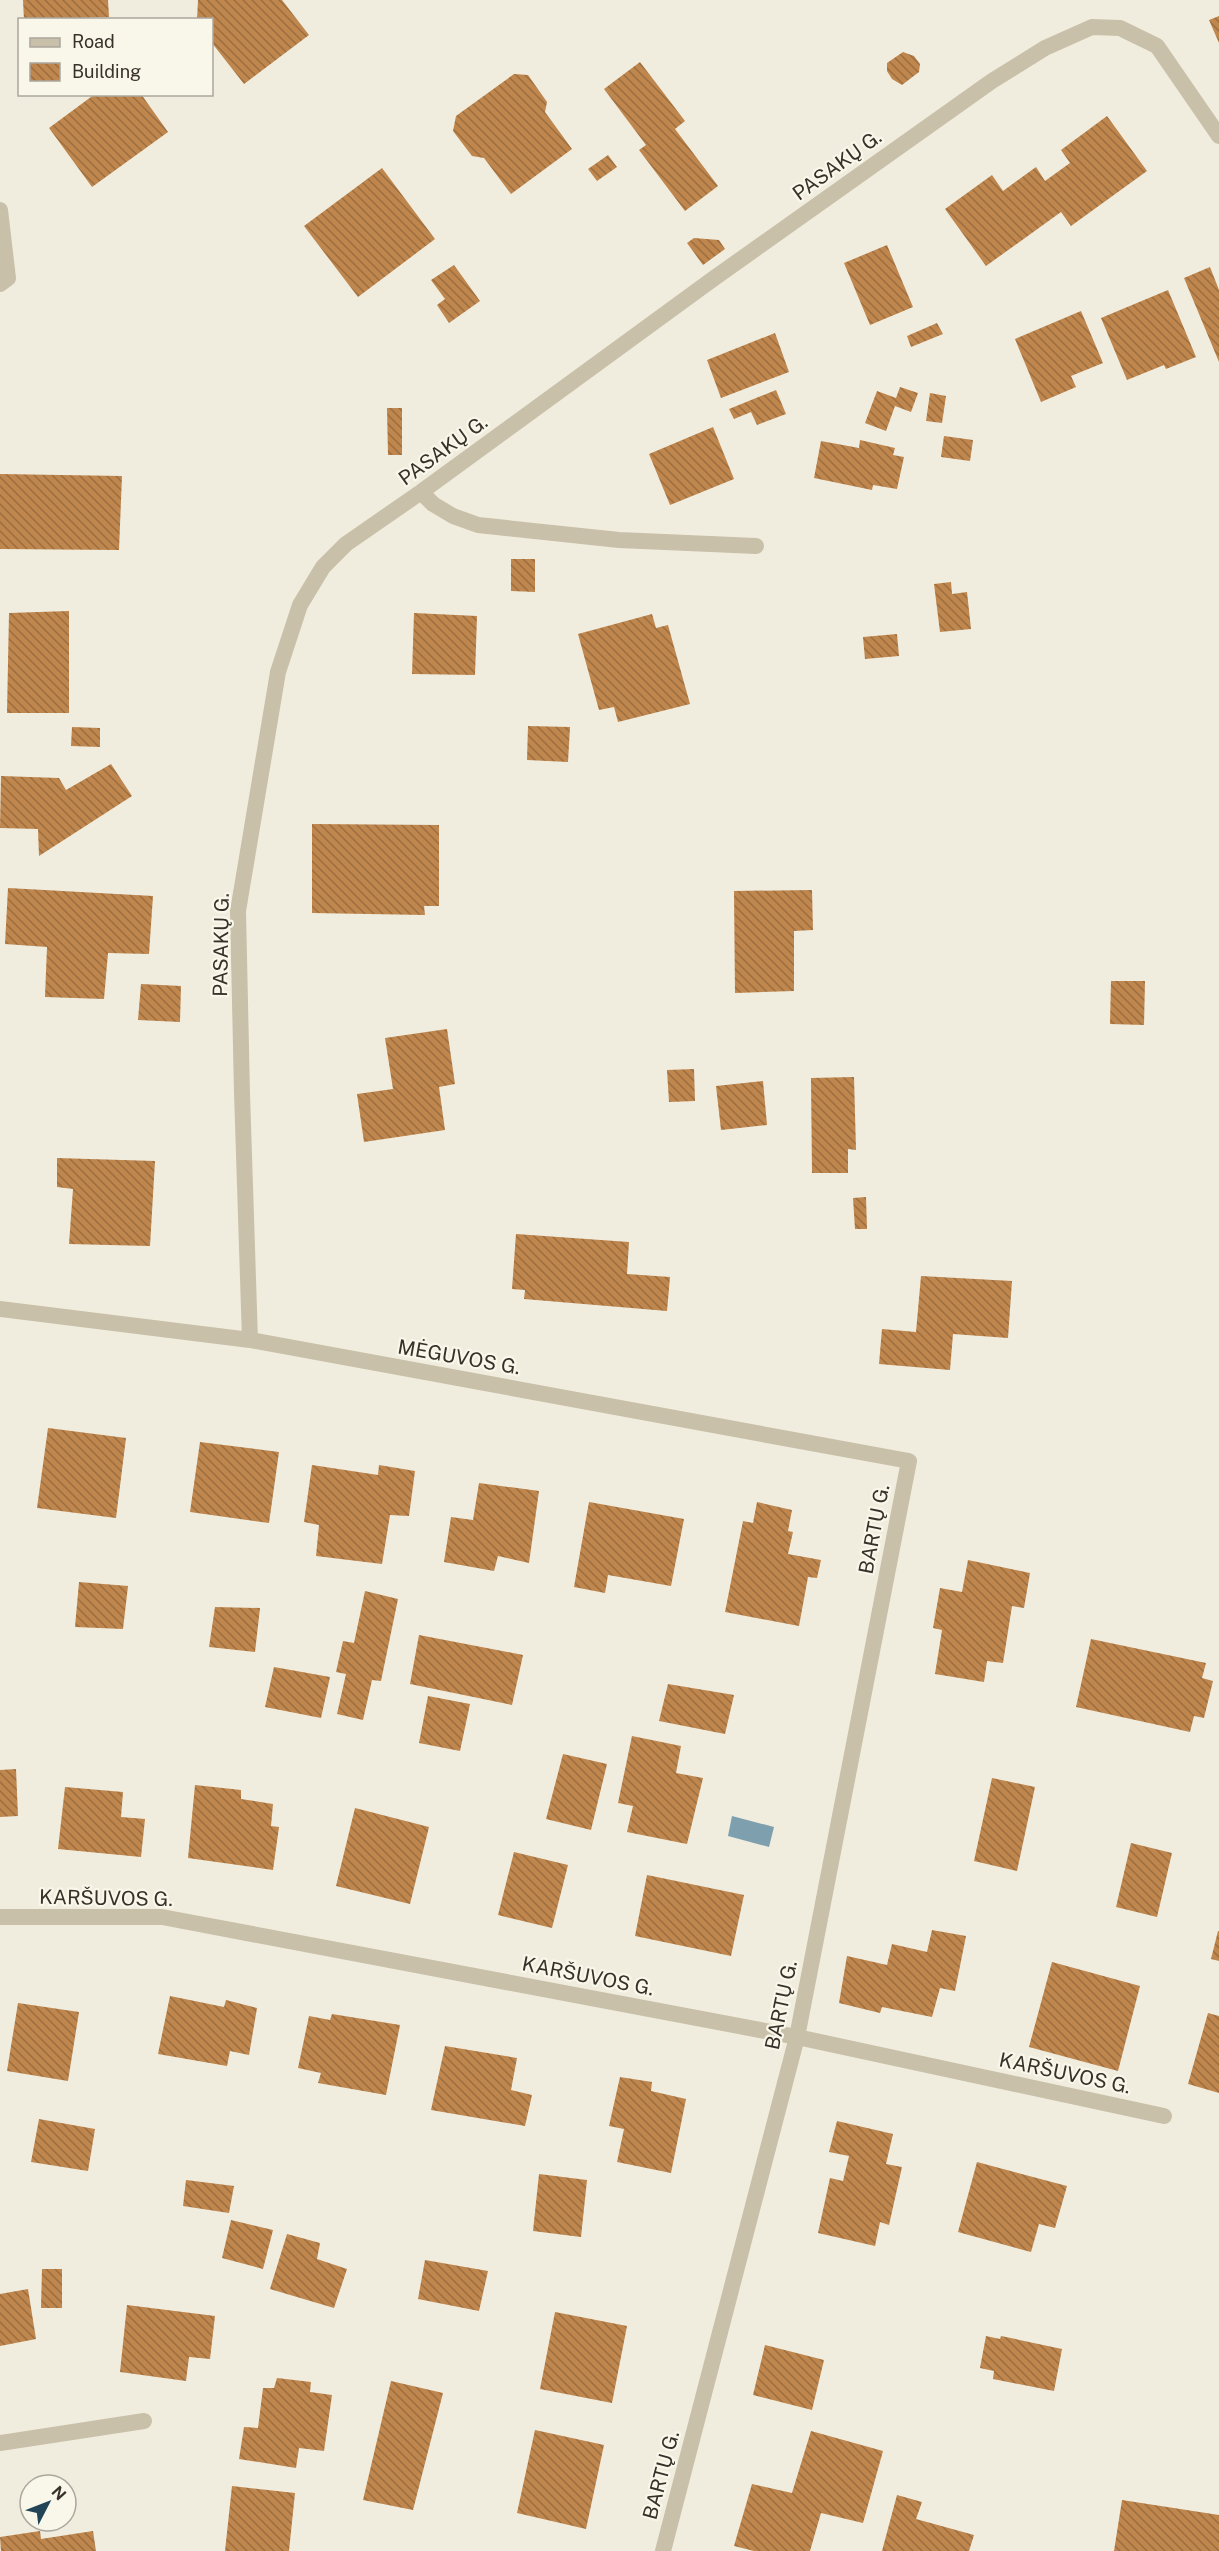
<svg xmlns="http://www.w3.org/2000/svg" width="1219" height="2551" viewBox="0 0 1219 2551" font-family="'Public Sans',sans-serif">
  <defs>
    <pattern id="building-back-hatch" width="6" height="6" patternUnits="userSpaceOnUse" patternTransform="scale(1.5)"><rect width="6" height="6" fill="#bf864d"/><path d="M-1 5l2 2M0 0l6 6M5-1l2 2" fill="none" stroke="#9c6e40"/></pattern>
  </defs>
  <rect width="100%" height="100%" fill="#f1edde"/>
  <path fill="#7e9fad" d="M732,1816l42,11 -5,20 -41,-11z"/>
  <path fill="url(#building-back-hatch)" d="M23,0h85l1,17 -85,3z
    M198,0h84l27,35 -65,49 -32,-41v-23h-15z
    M1219,16v27l-10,-23z
    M903,52l11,4 6,8 -1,8 -17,13 -10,-6 -5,-8v-8z
    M640,62l45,59 -10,8 43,57 -33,25 -46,-61 7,-5 -42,-56z
    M514,74l14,1 19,27 -2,10 27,37 -61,45 -27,-36 -12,-2 -19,-25 3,-15z
    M95,94h46l27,38 -76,55 -43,-59z
    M1107,116l40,55 -76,55 -10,-14 -75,54 -41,-57 47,-34 11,16 33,-24 9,14 25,-18 -9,-13z
    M608,155l9,12 -20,14 -9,-12z
    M382,168l53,71 -77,58 -54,-71z
    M694,238l25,2 6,9 -22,16 -16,-22z
    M887,245l26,62 -43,18 -26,-62z
    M454,265l26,36 -31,22 -12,-18 8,-6 -14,-19z
    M1210,267l9,23v72l-35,-84z
    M1168,290l28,67 -30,12 -2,-4 -37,15 -26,-62z
    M1081,311l22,52 -32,13 5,11 -35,15 -26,-63z
    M937,323l6,11 -32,13 -4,-11z
    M775,333l14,39 -68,26 -14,-38z
    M900,387l18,6 -7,19 -16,-6 -9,25 -21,-8 12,-32 19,7z
    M776,390l10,24 -29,11 -6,-13 -17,7 -5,-10z
    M930,393l16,3 -4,27 -16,-2z
    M387,408h15v47h-14z
    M713,427l21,52 -64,26 -21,-51z
    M944,436l29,4 -3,21 -29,-4z
    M860,440l35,8 -2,7 11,2 -7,32 -24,-4 -1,5 -58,-12 7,-37 38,7z
    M0,474l122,2 -3,74 -119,-1z
    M511,559h24v33l-24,-1z
    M951,582l1,12 15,-2 4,37 -31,3 -6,-48z
    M69,611v102h-62l2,-100z
    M414,613l63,3 -2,59 -63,-1z
    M652,614l4,14 12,-3 22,79 -72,18 -4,-15 -15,3 -21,-76z
    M897,634l2,22 -34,3 -2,-22z
    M528,726l42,1 -2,35 -41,-2z
    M72,727l28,1v19l-29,-1z
    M111,764l21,32 -93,60 -1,-27 -38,-1 1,-52 58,2 7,12z
    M312,824l127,1v81h-15l1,9 -113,-2z
    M8,888l145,8 -4,58 -41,-1 -4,46 -59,-2 2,-50 -42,-3z
    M812,890l1,40 -19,1v60l-59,2 -1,-102z
    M1111,981h34l-1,44 -34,-1z
    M141,984l40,2 -1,36 -42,-2z
    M447,1029l8,55 -16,3 6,43 -81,12 -7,-48 36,-5 -8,-51z
    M694,1069l1,32 -26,1 -2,-32z
    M854,1077l2,73 -8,-1v24h-36l-1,-95z
    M763,1081l4,44 -46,5 -5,-44z
    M57,1158l98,3 -5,85 -81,-2 4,-55 -16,-2z
    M866,1197l1,32h-12l-2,-31z
    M516,1234l113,8 -2,32 43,3 -3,34 -143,-12 1,-9 -13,-1z
    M921,1276l91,5 -4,57 -55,-4 -3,36 -71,-6 3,-35 34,3z
    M48,1428l78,10 -10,80 -79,-10z
    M200,1442l79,10 -10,71 -79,-11z
    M312,1465l66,10 1,-10 36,6 -6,45 -19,-1 -8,49 -66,-8 3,-31 -15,-3z
    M479,1483l60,8 -10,72 -31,-7 -4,15 -50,-9 7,-45 22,3z
    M589,1502l95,17 -13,67 -63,-11 -3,18 -31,-6z
    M757,1502l35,8 -4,21 5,1 -5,22 33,6 -4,18 -9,-1 -9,49 -74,-14 18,-91 10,2z
    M968,1560l62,13 -6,35 -12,-2 -9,57 -16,-2 -3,21 -49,-8 7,-44 -9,-2 7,-40 22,4z
    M79,1582l49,4 -5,43 -48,-2z
    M365,1591l33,8 -17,82 -9,-1 -9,40 -26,-6 9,-40 -10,-2 7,-31 11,2z
    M215,1607l45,1 -5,44 -46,-5z
    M419,1635l104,20 -11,50 -102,-21z
    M1091,1639l115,24 -4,15 11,3 -9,37 -10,-2 -4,16 -114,-25z
    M274,1667l56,10 -9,41 -56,-11z
    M668,1684l66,11 -9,39 -66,-13z
    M428,1696l42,8 -10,47 -41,-8z
    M632,1736l49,10 -5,27 27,5 -16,66 -60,-12 6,-26 -15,-3z
    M563,1754l44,10 -16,66 -45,-11z
    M16,1769l2,47 -18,1v-47z
    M992,1778l43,9 -18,84 -43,-10z
    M195,1785l46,5v9l32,5 -2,22 8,1 -6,43 -85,-12z
    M65,1787l58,5 -2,25 24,2 -4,38 -83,-8z
    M355,1808l74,19 -19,77 -74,-18z
    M1131,1843l41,10 -15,64 -41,-10z
    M514,1852l54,13 -16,63 -54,-13z
    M647,1875l97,20 -13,61 -96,-20z
    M932,1930l34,6 -11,55 -15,-3 -8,29 -50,-10 -2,6 -41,-10 8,-47 40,9 5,-21 35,8z
    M1218,1931h1v30l-8,-2z
    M1052,1962l88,24 -22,85 -89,-24z
    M170,1996l54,11 2,-7 31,8 -8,47 -19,-4 -3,15 -69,-12z
    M18,2003l61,9 -11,69 -61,-10z
    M1208,2013l11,3v77l-31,-9z
    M332,2014l68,11 -14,70 -68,-12 3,-10 -23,-5 11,-52 21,4z
    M445,2046l72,12 -6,32 21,5 -7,31 -94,-16z
    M620,2077l32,5 -1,9 35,8 -15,74 -54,-11 7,-33 -15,-3z
    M39,2119l56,10 -7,42 -57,-9z
    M837,2121l56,13 -7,30 16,3 -13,58 -9,-3 -5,24 -57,-13 12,-55 13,3 6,-25 -20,-4z
    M977,2162l90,24 -12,42 -16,-4 -8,28 -73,-20z
    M539,2174l48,6 -6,57 -48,-6z
    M186,2180l48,6 -5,27 -46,-7z
    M231,2220l42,10 -10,39 -41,-11z
    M287,2234l33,9 -3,16 30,10 -13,39 -64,-19z
    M425,2260l63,11 -9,40 -61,-12z
    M42,2269h20v39h-21z
    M28,2289l8,50 -36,7v-52z
    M127,2305l88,11 -5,43 -21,-2 -3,24 -66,-9z
    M555,2312l72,14 -15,77 -72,-14z
    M986,2336l14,3 1,-3 61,13 -8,42 -61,-12 1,-8 -14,-3z
    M765,2345l59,15 -12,50 -59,-15z
    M277,2378l34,4 -1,10 22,3 -8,56 -25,-3 -3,20 -57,-9 5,-32 14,1 5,-40h11z
    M391,2381l52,12 -30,117 -50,-10z
    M535,2430l69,15 -18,84 -69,-16z
    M811,2431l72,20 -20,72 -42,-10 -11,38h-56l-20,-5 18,-62 40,9z
    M232,2486l63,7 -6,58h-64z
    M897,2495l25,7 -6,17 58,16 -5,16h-87z
    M1122,2500l97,15v36h-105z
    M40,2531l1,8 52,-8 3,20h-95l-1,-14z"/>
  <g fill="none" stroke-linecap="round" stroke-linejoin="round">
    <path stroke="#c9c0aa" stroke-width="16" d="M0,210l8,68 -8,6
      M421,492l12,12 20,12 25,9 141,15 137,6
      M0,1309l250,31 659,121 -112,576 -134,514
      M250,1340l-8,-247 -4,-182 40,-239 22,-67 23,-38 23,-23 75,-52 292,-213 279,-198 53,-33 47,-21 28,1 37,18 62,90
      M0,1917h162l635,120 367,79
      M0,2443l144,-22"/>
  </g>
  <g text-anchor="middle" stroke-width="4.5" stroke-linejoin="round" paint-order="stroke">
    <g font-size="20" fill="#373129" stroke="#f9f6ea">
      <text transform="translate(837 165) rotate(-36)" y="7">PASAKŲ G.</text>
      <text transform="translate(443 450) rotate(-36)" y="7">PASAKŲ G.</text>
      <text transform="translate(221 945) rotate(-89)" y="7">PASAKŲ G.</text>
      <text transform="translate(459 1357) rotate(10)" y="7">MĖGUVOS G.</text>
      <text transform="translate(874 1529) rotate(-79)" y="7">BARTŲ G.</text>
      <text transform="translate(106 1898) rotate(1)" y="7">KARŠUVOS G.</text>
      <text transform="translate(588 1976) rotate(11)" y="7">KARŠUVOS G.</text>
      <text transform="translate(781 2005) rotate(-78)" y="7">BARTŲ G.</text>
      <text transform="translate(1065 2073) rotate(12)" y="7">KARŠUVOS G.</text>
      <text transform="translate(661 2475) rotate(-75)" y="7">BARTŲ G.</text>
    </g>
  </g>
  <rect x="18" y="18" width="195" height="78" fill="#f9f6ea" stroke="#aba79d" stroke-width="1.5"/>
  <rect x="30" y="38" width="30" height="9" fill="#c9c0aa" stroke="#aba79d" stroke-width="1.5"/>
  <text x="72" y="48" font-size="18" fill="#373129">Road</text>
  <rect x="30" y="63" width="30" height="18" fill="url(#building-back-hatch)" stroke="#aba79d" stroke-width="1.5"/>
  <text x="72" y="78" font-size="18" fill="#373129">Building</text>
  <g transform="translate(48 2503) rotate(48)"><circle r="28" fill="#f9f6ea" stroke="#aba79d" stroke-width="1.5"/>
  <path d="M0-4.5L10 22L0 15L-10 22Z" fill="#214556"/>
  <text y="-9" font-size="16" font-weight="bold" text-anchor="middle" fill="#373129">N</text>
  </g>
</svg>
